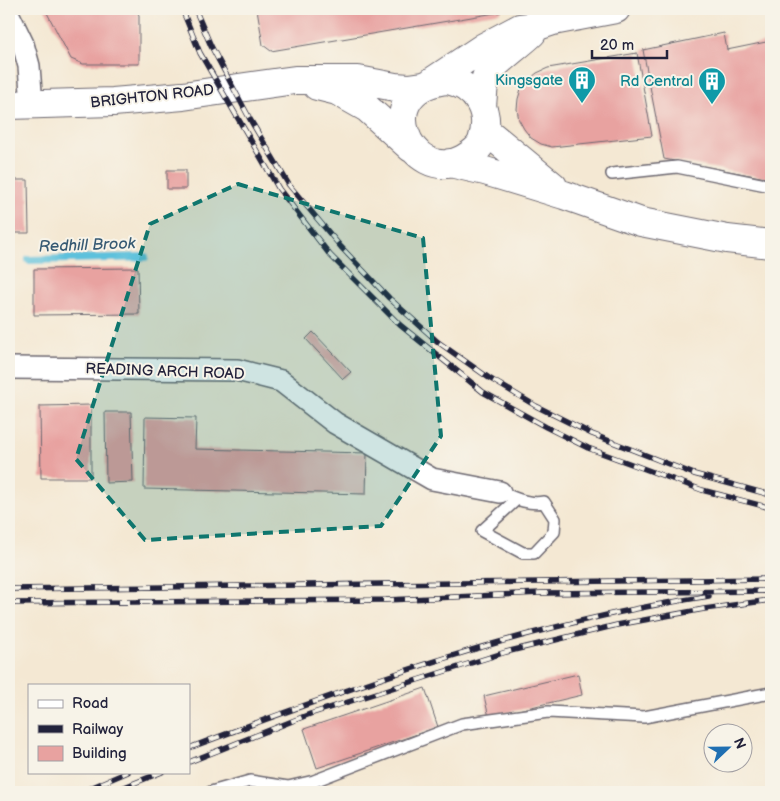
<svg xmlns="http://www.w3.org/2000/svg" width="780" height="801" viewBox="0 0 780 801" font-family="'Balsamiq Sans',sans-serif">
  <rect width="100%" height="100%" fill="#f7f3e8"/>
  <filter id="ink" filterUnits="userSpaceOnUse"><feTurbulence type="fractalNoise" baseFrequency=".02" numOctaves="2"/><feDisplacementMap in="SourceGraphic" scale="10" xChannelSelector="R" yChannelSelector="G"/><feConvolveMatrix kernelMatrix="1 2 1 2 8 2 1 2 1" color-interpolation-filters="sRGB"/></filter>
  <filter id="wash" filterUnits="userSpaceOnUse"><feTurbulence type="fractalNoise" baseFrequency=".0096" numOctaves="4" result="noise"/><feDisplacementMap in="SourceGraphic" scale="20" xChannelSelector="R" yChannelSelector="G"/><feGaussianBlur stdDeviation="1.12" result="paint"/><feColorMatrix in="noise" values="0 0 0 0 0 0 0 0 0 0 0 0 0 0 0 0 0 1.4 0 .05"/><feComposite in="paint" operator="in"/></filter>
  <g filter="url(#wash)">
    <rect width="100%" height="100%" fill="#f4e8d3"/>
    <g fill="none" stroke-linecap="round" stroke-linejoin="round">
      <path stroke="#5dc1dc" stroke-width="8" d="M29,260l116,-3"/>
    </g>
    <g id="blocks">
      <path fill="#e8a2a0" d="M45,9h90l4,6v49h-56l-12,-5z
        M257,9h244v3l-230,39 -8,-6z
        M724,33l3,17 44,-9v138l-107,-20 -21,-109z
        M637,53l15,83 -100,11 -11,-3 -10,-6 -7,-9 -5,-9 -2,-11 1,-10 3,-10 6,-8 10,-8 11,-5z
        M167,170h19v19h-19z
        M9,180h19l1,53h-20z
        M138,268l1,46 -105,1v-46z
        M313,332l38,40 -8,7 -37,-40z
        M91,405v73h-50l-1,-72z
        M105,412h26l2,70 -27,1z
        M145,417l51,1 -1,31 172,4 -1,41 -222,-5z
        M578,674l4,21 -93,22 -5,-21z
        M425,688l13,39 -121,41 -13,-39z"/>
    </g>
  </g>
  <g filter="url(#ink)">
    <use href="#blocks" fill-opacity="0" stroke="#6c6770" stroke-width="1"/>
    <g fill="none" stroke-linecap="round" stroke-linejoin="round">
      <g stroke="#6c6770" stroke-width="14">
        <path id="service" d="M612,174l65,-7 94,19
          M500,492c14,6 28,13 44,10l11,17 -1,13 -20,21h-11l-41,-22 35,-32
          M211,792l39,-11 38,6 26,-6 148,-57 86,-12 96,5 127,-24"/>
      </g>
      <g stroke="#6c6770" stroke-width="24">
        <path id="minor" d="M9,15l14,29 6,22 3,39
          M9,368l228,2 44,11 54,42 97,56 68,13"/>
      </g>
      <g stroke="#6c6770" stroke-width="30">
        <path id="primary" d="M448,80c29,7 44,32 34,61 -3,9 -11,13 -19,18 -53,29 -96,-72 -15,-79z
          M433,81l51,-34 36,-19 18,-2 15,-5 63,-12
          M317,86l20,5 30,17 44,40
          M9,105l104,-3 70,-6 112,-16h63l37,7 14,1 14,-2
          M482,106c1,-9 1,-23 5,-31 5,-11 34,-31 45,-42
          M485,130l68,56
          M450,163l35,8 79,24 77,27 86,17 44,5"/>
      </g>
      <use href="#service" stroke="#fff" stroke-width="11"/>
      <use href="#minor" stroke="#fff" stroke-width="21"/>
      <use href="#primary" stroke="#fff" stroke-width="28"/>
      <g stroke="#22223b" stroke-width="5.5">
        <path id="rail" d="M182,9l18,44 79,136 51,66 70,70 83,67 63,35 42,21 114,42 69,18
          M195,9l16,37 40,75 38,64 52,62 48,51 49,44 51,36 47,28 56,28 102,40 77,21
          M9,589l762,-10
          M9,603l377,-3 155,-7 230,-2
          M189,748c169,-64 340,-125 520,-152
          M189,762l121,-48 196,-62 111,-27 87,-16 67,-9
          M81,792l47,-20
          M112,792l50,-20"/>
      </g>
      <use href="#rail" stroke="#f7f3e8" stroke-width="4" stroke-dasharray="11" stroke-linecap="butt"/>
    </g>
  </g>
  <path fill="#0f766e" fill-opacity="0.2" stroke="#0f766e" stroke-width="4" stroke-dasharray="10 6" stroke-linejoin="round" d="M238,184l185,54 18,198 -60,90 -236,14 -69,-81 74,-235z"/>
  <defs>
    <g id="building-pin" transform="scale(1.4375)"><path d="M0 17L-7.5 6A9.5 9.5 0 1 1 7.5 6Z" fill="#0f9aa8" stroke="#f7f3e8"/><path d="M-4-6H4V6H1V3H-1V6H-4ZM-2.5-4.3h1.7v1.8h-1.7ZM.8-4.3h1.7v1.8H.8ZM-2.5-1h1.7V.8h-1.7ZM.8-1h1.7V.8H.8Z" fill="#fff"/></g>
  </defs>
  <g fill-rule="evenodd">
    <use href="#building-pin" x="582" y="80"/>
    <use href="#building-pin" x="712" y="81"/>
  </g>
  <g text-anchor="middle" stroke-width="4" stroke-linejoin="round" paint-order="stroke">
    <g font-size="15" fill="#0d838f" stroke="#f7f3e8" text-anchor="end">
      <text x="563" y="85">Kingsgate</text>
      <text x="693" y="86">Rd Central</text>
    </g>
    <g font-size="15" fill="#22223b" stroke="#f7f3e8">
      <text transform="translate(152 96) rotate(-6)" y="5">BRIGHTON ROAD</text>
      <text transform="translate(165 371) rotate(2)" y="5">READING ARCH ROAD</text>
    </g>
    <g font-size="16" font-style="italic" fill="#375a73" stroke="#f7f3e8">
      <text transform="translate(87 244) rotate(-2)" y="6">Redhill Brook</text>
    </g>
  </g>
  <rect width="780" height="801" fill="none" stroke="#f7f3e8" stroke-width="30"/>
  <rect x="28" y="684" width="162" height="90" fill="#f7f3e8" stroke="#a29fa3"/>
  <rect x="38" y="700" width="25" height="8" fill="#ffffff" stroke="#a29fa3"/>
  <text x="72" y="708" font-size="15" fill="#22223b">Road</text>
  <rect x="38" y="725" width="25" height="8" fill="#22223b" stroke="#a29fa3"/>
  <text x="72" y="734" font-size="15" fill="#22223b">Railway</text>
  <rect x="38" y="746" width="25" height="15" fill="#e8a2a0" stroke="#a29fa3"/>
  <text x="72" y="758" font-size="15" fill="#22223b">Building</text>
  <g transform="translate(728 748) rotate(68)"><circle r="24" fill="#f7f3e8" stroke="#a29fa3"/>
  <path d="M0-4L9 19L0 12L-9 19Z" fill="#1f6fb2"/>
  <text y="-8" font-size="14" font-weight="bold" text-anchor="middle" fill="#22223b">N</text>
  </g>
  <path d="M592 50v8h75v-8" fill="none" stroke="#22223b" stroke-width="2.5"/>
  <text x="600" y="50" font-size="15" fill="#22223b" stroke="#f7f3e8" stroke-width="4" paint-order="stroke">20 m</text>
</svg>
